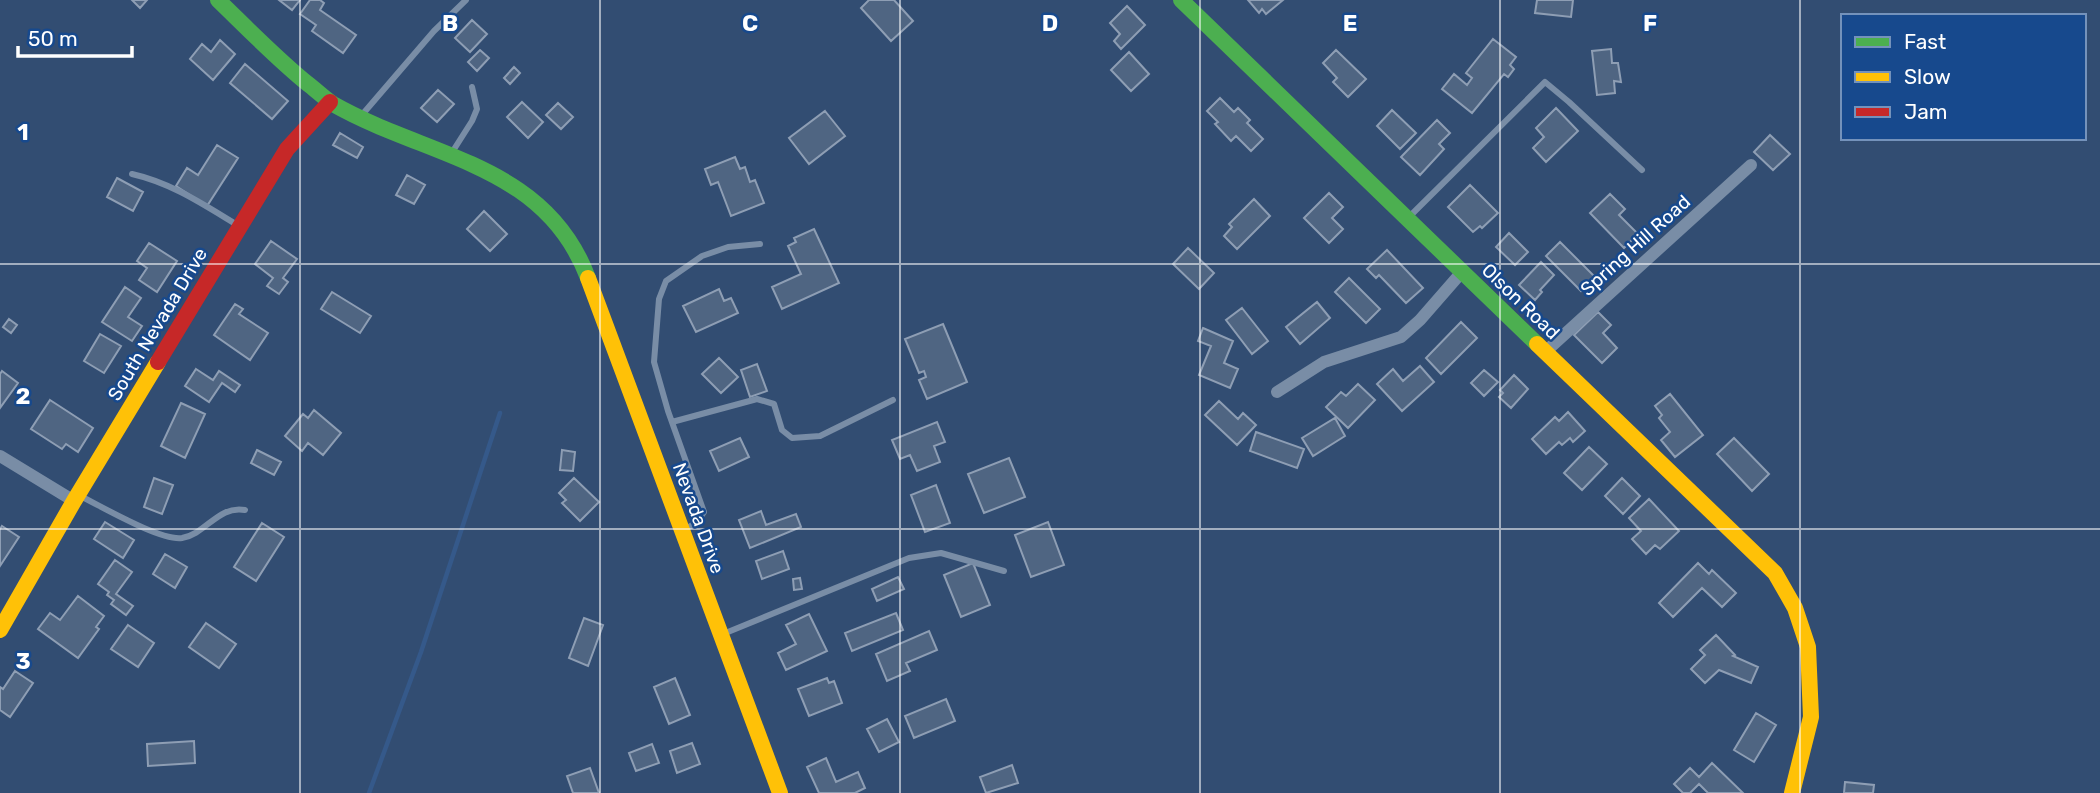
<svg xmlns="http://www.w3.org/2000/svg" width="2100" height="793" viewBox="0 0 2100 793" font-family="Rubik,sans-serif">
  <rect width="100%" height="100%" fill="#324d72"/>
  <g fill="none" stroke-linecap="round" stroke-linejoin="round">
    <path stroke="#35598a" stroke-width="4.5" d="M369,793l52,-141 79,-239"/>
  </g>
  <path fill="#4f6582" stroke="#8e9eb4" stroke-width="2" d="M132,0h15l-7,8z
    M279,0h21l-8,10z
    M310,0h10l4,3 -4,7 36,25 -13,18 -31,-22 4,-6 -16,-11z
    M869,0h25l19,21 -22,20 -30,-33z
    M1248,0h35l-17,14 -4,-5 -3,4z
    M1537,0h36l-2,17 -36,-4z
    M1127,6l18,19 -24,24 -7,-8 6,-7 -10,-11z
    M472,20l15,14 -17,18 -15,-14z
    M1493,39l23,18 -6,8 4,4 -6,8 -4,-3 -32,39 -30,-24 12,-15 13,11 5,-7 -6,-5z
    M220,40l15,14 -22,26 -23,-21 12,-15 9,8z
    M1611,49l1,14h6l3,19 -7,-1 1,12 -18,2 -5,-44z
    M480,50l9,8 -12,13 -9,-9z
    M1336,50l30,29 -18,18 -15,-15 4,-4 -14,-15z
    M1129,52l20,22 -18,17 -20,-21z
    M245,64l43,37 -16,18 -42,-36z
    M514,67l6,6 -10,11 -6,-6z
    M438,90l16,14 -17,18 -16,-14z
    M1220,98l14,14 4,-4 12,12 -3,3 16,16 -12,12 -15,-15 -5,5 -16,-17 3,-2 -11,-11z
    M522,102l21,20 -15,16 -21,-21z
    M558,103l15,14 -12,12 -15,-14z
    M1556,108l22,23 -32,31 -13,-14 11,-11 -8,-9z
    M1392,110l24,23 -16,16 -23,-23z
    M825,111l20,25 -36,28 -20,-26z
    M1437,120l13,13 -11,11 5,5 -24,26 -19,-18z
    M340,133l23,14 -6,11 -24,-13z
    M1770,135l20,19 -17,16 -19,-18z
    M217,145l21,13 -31,48 -31,-20 11,-18 11,7z
    M735,157l5,12 5,-2 5,15 5,-2 9,23 -33,13 -13,-34 -7,3 -6,-16z
    M407,175l18,10 -11,19 -18,-9z
    M117,178l26,14 -10,19 -26,-14z
    M1470,185l28,28 -16,15 -2,-2 -7,6 -25,-25z
    M1329,193l14,14 -11,11 11,11 -14,14 -25,-25z
    M1610,194l15,15 -6,6 19,19 -14,14 -34,-35z
    M1254,199l16,17 -33,33 -13,-13 8,-9 -3,-3z
    M484,211l23,23 -17,17 -23,-22z
    M814,229l25,54 -57,26 -10,-22 29,-13 -13,-28 8,-4 -2,-4z
    M1509,233l19,19 -13,13 -19,-18z
    M271,241l26,18 -14,19 5,4 -9,12 -12,-8 6,-8 -18,-14z
    M1560,242l35,35 -14,14 -35,-35z
    M149,243l28,18 -20,31 -18,-12 8,-12 -10,-7z
    M1188,248l26,25 -15,16 -26,-25z
    M1387,250l36,38 -17,15 -27,-28 -3,3 -9,-9z
    M1541,262l13,13 -14,15 2,2 -7,8 -16,-15z
    M1349,278l31,31 -14,14 -31,-31z
    M125,287l16,11 -13,19 14,9 -10,15 -30,-19z
    M719,289l5,12 7,-3 7,15 -42,19 -13,-26z
    M332,292l39,24 -11,17 -39,-24z
    M1317,302l13,16 -30,26 -14,-17z
    M235,304l8,5 -4,5 29,19 -18,27 -36,-25z
    M1242,308l26,33 -16,13 -26,-34z
    M1598,312l13,13 -8,8 14,15 -15,15 -28,-28z
    M9,319l8,6 -6,8 -8,-6z
    M1461,322l16,16 -36,36 -15,-16z
    M943,324l24,58 -40,17 -8,-19 7,-3 -2,-6 -5,2 -14,-34z
    M1203,328l30,13 -9,22 14,6 -8,19 -31,-13 12,-29 -13,-5z
    M100,334l21,12 -17,27 -20,-12z
    M719,358l19,19 -17,16 -19,-19z
    M757,364l10,27 -17,6 -9,-27z
    M1420,366l14,16 -32,29 -25,-27 16,-15 10,12z
    M196,369l17,11 6,-9 21,14 -5,7 -13,-9 -13,19 -24,-16z
    M1484,370l14,12 -14,14 -13,-13z
    M2,371l16,12 -18,25v-34z
    M1514,375l14,14 -17,19 -12,-11 4,-4 -3,-3z
    M1358,384l17,16 -27,28 -22,-21 15,-15 5,4z
    M1670,394l33,41 -28,22 -14,-17 9,-8 -11,-14 3,-3 -7,-9z
    M50,400l43,28 -15,24 -12,-8 -4,5 -31,-20z
    M1219,401l19,18 5,-6 13,12 -19,20 -32,-30z
    M181,403l24,11 -20,44 -24,-12z
    M314,410l27,23 -18,22 -15,-12 -6,8 -17,-15 18,-22 5,4z
    M1568,412l17,19 -12,11 -3,-4 -8,7 -3,-3 -13,12 -14,-15 23,-22 4,4z
    M1335,418l10,18 -32,20 -11,-18z
    M937,422l8,20 -11,4 6,16 -23,9 -7,-16 -10,4 -8,-19z
    M1256,432l48,17 -7,19 -47,-17z
    M740,438l9,19 -30,14 -9,-20z
    M1734,438l35,36 -17,17 -35,-37z
    M1589,447l18,17 -25,26 -18,-17z
    M257,450l24,12 -7,13 -23,-12z
    M562,450l13,2 -2,19 -13,-1z
    M1009,458l16,39 -41,16 -16,-39z
    M154,478l19,7 -11,29 -18,-7z
    M574,478l25,24 -19,19 -18,-18 4,-3 -7,-7z
    M1622,478l18,18 -17,18 -18,-18z
    M936,485l14,38 -25,9 -14,-37z
    M1649,499l30,32 -19,18 -5,-4 -9,9 -14,-15 9,-8 -12,-13z
    M761,511l5,14 30,-11 5,13 -51,21 -11,-28z
    M105,522l29,18 -11,18 -29,-19z
    M1048,522l16,43 -33,12 -16,-42z
    M262,523l22,14 -28,44 -22,-14z
    M2,526l17,11 -19,29v-37z
    M783,551l6,18 -27,10 -6,-18z
    M165,554l22,13 -12,21 -22,-14z
    M115,560l17,12 -16,22 17,12 -7,9 -15,-11 3,-4 -7,-5 2,-3 -11,-8z
    M973,563l17,42 -29,12 -17,-42z
    M1698,563l11,11 3,-4 24,23 -14,14 -20,-19 -29,29 -14,-14z
    M898,577l6,12 -27,12 -5,-12z
    M800,578l2,11 -8,1 -1,-11z
    M78,596l26,20 -8,11 3,2 -21,29 -40,-29 12,-16 10,7z
    M896,613l7,17 -51,21 -7,-18z
    M809,614l18,37 -41,19 -8,-17 18,-9 -10,-19z
    M584,618l19,7 -15,41 -19,-8z
    M206,623l30,21 -17,24 -30,-21z
    M128,625l26,18 -16,24 -27,-18z
    M929,631l8,19 -31,13 4,8 -23,10 -11,-27z
    M1716,635l19,20 -2,1 25,11 -7,16 -32,-13 -14,13 -14,-14 14,-14 -5,-5z
    M15,671l18,12 -23,34 -10,-7v-23l3,2z
    M675,678l15,37 -21,9 -15,-37z
    M827,678l2,5 5,-2 8,22 -33,13 -11,-27z
    M946,699l9,22 -41,17 -9,-22z
    M1756,713l20,12 -22,37 -20,-12z
    M887,719l12,23 -20,10 -12,-23z
    M194,741l1,22 -47,3 -1,-22z
    M692,743l8,21 -23,9 -7,-22z
    M652,744l7,19 -23,8 -7,-18z
    M826,758l10,24 22,-10 7,16 -10,5h-36l-12,-26z
    M1712,763l31,30h-35l-9,-9 -9,9h-7l-9,-9 16,-16 9,9z
    M1012,765l6,18 -32,10 -6,-16z
    M590,768l9,25h-26l-6,-17z
    M1845,782l29,3 -1,8h-29z"/>
  <g fill="none" stroke-linecap="round" stroke-linejoin="round">
    <path stroke="#798da6" stroke-width="6" d="M361,116l73,-85 32,-31
      M451,154l21,-33 5,-12 -5,-22
      M132,174c40,9 72,31 107,52
      M1408,218l137,-136 24,20 73,68
      M672,422l85,-23 17,5 8,26 10,8 28,-2 73,-36
      M80,496c21,10 80,45 102,42 24,-4 36,-33 63,-28
      M684,530l13,-8 7,-10 -36,-101 -14,-49 5,-63 7,-18 36,-25 26,-9 32,-3
      M723,634l186,-76 32,-5 63,18"/>
    <path stroke="#798da6" stroke-width="12" d="M1544,353l207,-188
      M1277,392l47,-30 77,-25 19,-17 41,-47
      M0,456l74,45"/>
    <path stroke="#4caf50" stroke-width="16" d="M218,0c29,28 58,58 90,84 8,6 16,14 25,20 95,54 212,59 255,174
      M1181,0l356,344"/>
    <path stroke="#ffc107" stroke-width="16" d="M588,278l192,515
      M1537,344l238,229 20,35 13,39 3,70 -19,76
      M0,630l74,-129 84,-139"/>
    <path stroke="#c62828" stroke-width="16" d="M158,362l129,-213 43,-47"/>
  </g>
  <path fill="none" stroke="#fff" stroke-width="2" stroke-opacity="0.55" d="M300,0v793M600,0v793M900,0v793M1200,0v793M1500,0v793M1800,0v793M0,264h2100M0,529h2100"/>
  <g text-anchor="middle" stroke-width="5" stroke-linejoin="round" paint-order="stroke">
    <g font-size="19" fill="#fff" stroke="#17498d">
      <text transform="translate(1635 245) rotate(-42)" y="7">Spring Hill Road</text>
      <text transform="translate(1521 301) rotate(44)" y="7">Olson Road</text>
      <text transform="translate(157 324) rotate(-59)" y="7">South Nevada Drive</text>
      <text transform="translate(699 518) rotate(70)" y="7">Nevada Drive</text>
    </g>
  </g>
  <g font-size="23" text-anchor="middle" font-weight="bold" fill="#fff" stroke="#17498d" stroke-width="5" stroke-linejoin="round" paint-order="stroke">
    <text x="450" y="31">B</text>
    <text x="750" y="31">C</text>
    <text x="1050" y="31">D</text>
    <text x="1350" y="31">E</text>
    <text x="1650" y="31">F</text>
    <text x="23" y="140">1</text>
    <text x="23" y="404">2</text>
    <text x="23" y="669">3</text>
  </g>
  <rect x="1841" y="14" width="245" height="126" fill="#17498d" stroke="#7492bb" stroke-width="2"/>
  <rect x="1855" y="37" width="35" height="10" fill="#4caf50" stroke="#7492bb" stroke-width="2"/>
  <text x="1904" y="49" font-size="21" fill="#ffffff">Fast</text>
  <rect x="1855" y="72" width="35" height="10" fill="#ffc107" stroke="#7492bb" stroke-width="2"/>
  <text x="1904" y="84" font-size="21" fill="#ffffff">Slow</text>
  <rect x="1855" y="107" width="35" height="10" fill="#c62828" stroke="#7492bb" stroke-width="2"/>
  <text x="1904" y="119" font-size="21" fill="#ffffff">Jam</text>
  <path d="M18 46v10h114v-10" fill="none" stroke="#ffffff" stroke-width="3.5"/>
  <text x="28" y="46" font-size="21" fill="#ffffff" stroke="#17498d" stroke-width="5" paint-order="stroke">50 m</text>
</svg>
